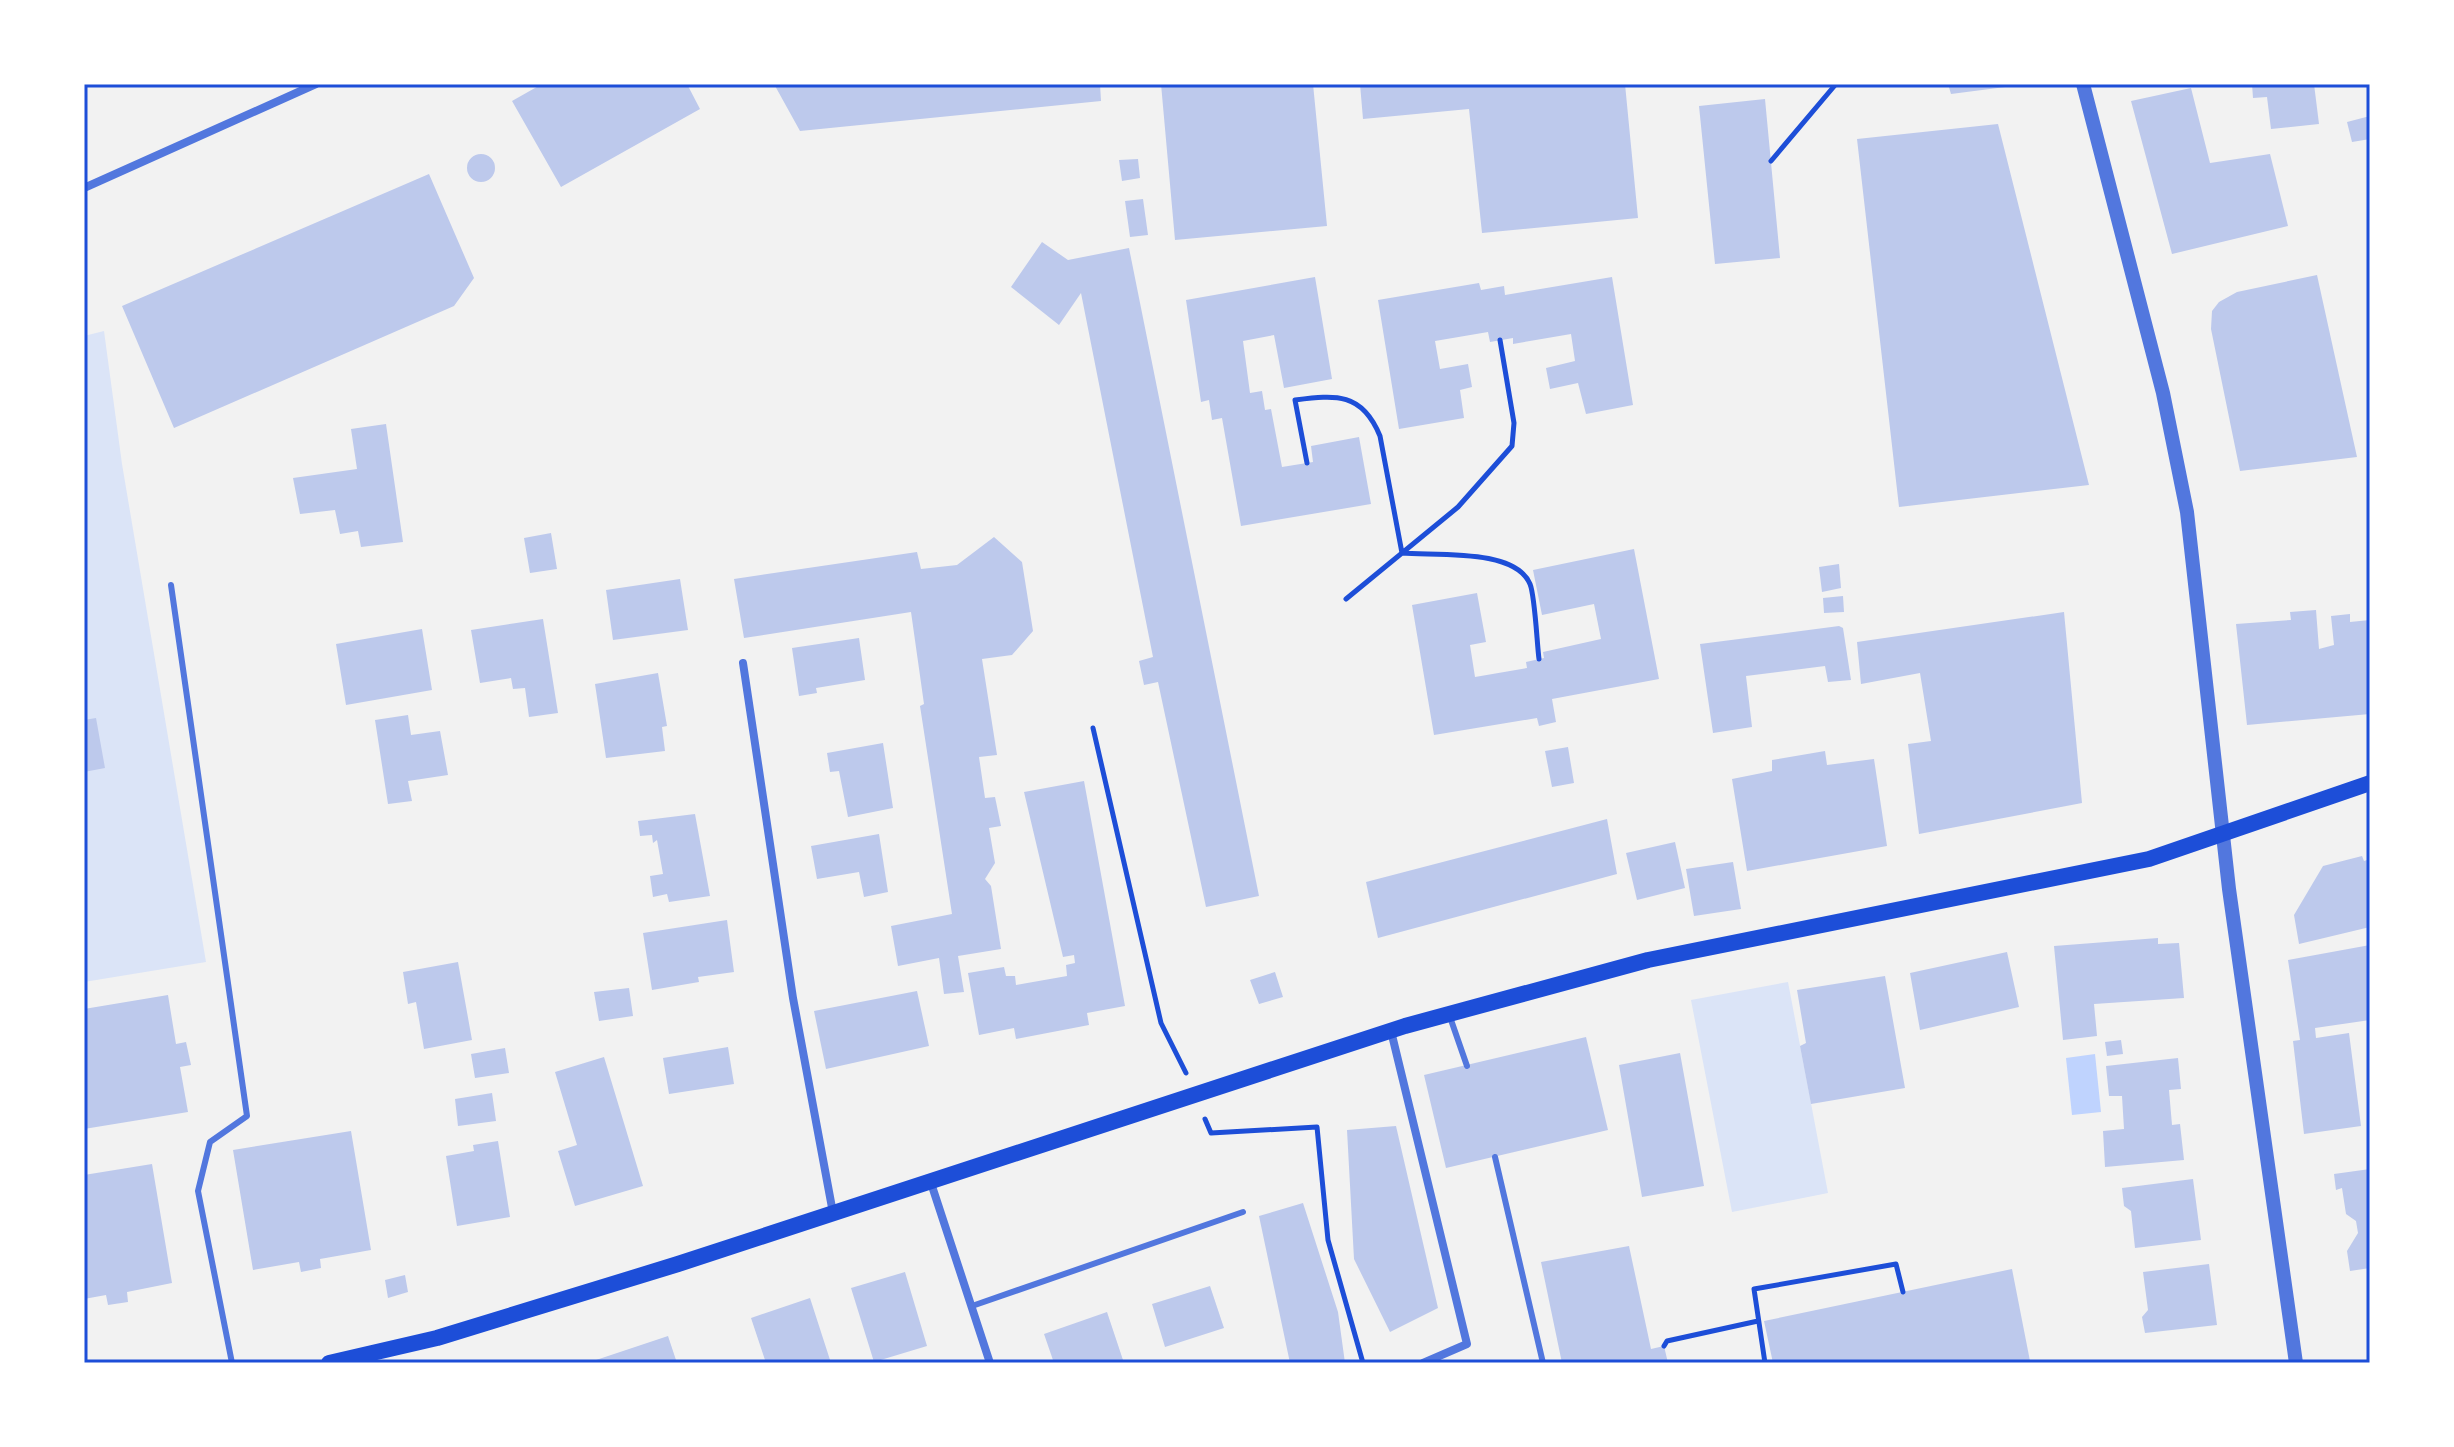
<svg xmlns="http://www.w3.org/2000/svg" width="2454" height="1447" viewBox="0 0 2454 1447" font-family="'Open Sans',sans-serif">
  <rect width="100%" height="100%" fill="#f2f2f2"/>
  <path fill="#dbe4f7" d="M104,331l18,133 84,498 -122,20v-646z
    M1788,982l40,211 -96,19 -41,-212z"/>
  <path fill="#bfd3fe" d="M2095,1054l6,58 -29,3 -6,-57z"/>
  <path fill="#bdc9ec" d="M542,84h145l13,25 -139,78 -49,-86z
    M774,84h326l1,17 -301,30z
    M1161,84h152l14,142 -152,14z
    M1360,84h265l13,134 -156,15 -13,-124 -106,10z
    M1948,84h65v2l-62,8z
    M2252,84h62l5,40 -48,5 -4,-32 -14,1z
    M2191,88l19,75 60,-9 18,72 -116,28 -41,-153z
    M1765,99l15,159 -65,6 -16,-158z
    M2370,116v23l-18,3 -5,-20z
    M1998,124l91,361 -190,22 -42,-368z
    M467 168a14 14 0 1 1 28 0a14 14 0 1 1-28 0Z
    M1138,159l2,19 -18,3 -3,-21z
    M429,174l45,104 -20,28 -280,122 -52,-122z
    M1143,199l5,36 -18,2 -5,-36z
    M1042,242l26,18 61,-12 130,648 -53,11 -48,-225 -14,3 -5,-24 14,-4 -72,-364 -22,32 -48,-38z
    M2317,275l40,182 -117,14 -29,-142 1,-18 7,-9 18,-10z
    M1315,277l17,102 -48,9 -10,-53 -31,6 7,52 12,-2 3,19 6,-1 11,58 31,-5 -2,-16 48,-9 12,67 -130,22 -19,-108 -10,2 -3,-20 -8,2 -15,-102z
    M1612,277l21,128 -47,9 -8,-31 -28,6 -4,-21 29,-7 -4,-27 -58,10v-6l-23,4 -2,-10 -53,9 5,28 28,-5 4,23 -12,3 4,28 -65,11 -21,-129 101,-17 2,7 23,-4 1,9z
    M386,424l17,118 -42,5 -3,-16 -18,3 -5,-24 -35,4 -7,-36 64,-9 -6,-40z
    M551,533l6,36 -27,4 -6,-35z
    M994,537l28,25 11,69 -21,24 -30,4 15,96 -18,2 6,41 10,-1 6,29 -12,2 6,35 -10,16 6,7 10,63 -43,7 6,36 -20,2 -5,-36 -41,8 -7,-40 61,-12 -32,-208 4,-2 -13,-92 -167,26 -10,-59 183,-27 4,17 36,-4z
    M1634,549l25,130 -107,20 4,23 -17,4 -2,-8 -103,17 -22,-130 65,-12 9,49 -16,3 5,32 52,-9 -1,-6 18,-4 -1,-6 58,-13 -7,-35 -52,11 -9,-45z
    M1839,564l2,24 -19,4 -3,-25z
    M680,579l8,51 -75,10 -7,-50z
    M1843,596l1,16 -20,1 -1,-15z
    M2316,610l3,39 15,-4 -3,-29 19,-2v8l20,-2v94l-123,11 -11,-101 55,-4 -1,-8z
    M2064,612l18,191 -163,31 -11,-90 23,-3 -11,-68 -59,11 -4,-42z
    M543,619l15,94 -29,4 -4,-29 -12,1 -2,-11 -31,5 -9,-53z
    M1839,626l4,2 8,52 -23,2 -3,-16 -79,10 6,51 -39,6 -13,-89z
    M422,629l10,61 -86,15 -10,-61z
    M859,638l6,42 -49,8 1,5 -18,3 -7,-48z
    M658,673l9,53 -5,1 3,24 -59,7 -11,-74z
    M408,715l3,20 29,-4 8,44 -40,6 4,20 -24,3 -13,-84z
    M96,718l9,50 -21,4v-52z
    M883,743l10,65 -45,9 -9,-46 -9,1 -3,-19z
    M1568,747l6,36 -22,4 -7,-36z
    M1825,751l2,14 47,-6 13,87 -140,25 -15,-92 40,-8v-11z
    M1084,781l41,225 -38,7 2,12 -73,14 -2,-11 -35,7 -11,-62 36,-6 2,9h9l1,9 51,-9 -1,-11 9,-2 -1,-8 -11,2 -39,-165z
    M695,814l15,82 -41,6 -2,-8 -14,3 -3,-21 13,-2 -6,-34 -4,3 -1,-8 -12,1 -2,-15z
    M1607,819l10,55 -239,64 -12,-56z
    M879,834l9,58 -24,5 -5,-25 -42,7 -6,-33z
    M1675,842l10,46 -48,12 -11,-47z
    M2362,856l2,5 6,-2v68l-71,17 -5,-29 29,-49z
    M1733,862l8,47 -47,7 -8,-47z
    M727,920l7,52 -36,5 1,5 -47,8 -9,-57z
    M2158,938v6l21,-1 5,55 -90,6 3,32 -34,4 -9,-94z
    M2370,945v75l-55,8 1,10 33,-5 12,93 -57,8 -11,-93 7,-1 -12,-80z
    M2007,952l12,55 -99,23 -10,-57z
    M458,962l14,78 -48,9 -8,-47 -8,2 -5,-32z
    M1275,972l8,25 -24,7 -9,-24z
    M1885,976l20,112 -94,16 -11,-58 6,-3 -9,-53z
    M629,988l4,28 -34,5 -5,-29z
    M917,991l12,55 -103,23 -12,-58z
    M168,995l8,49 10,-2 5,23 -11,2 8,45 -104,17v-120z
    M1586,1037l22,93 -162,38 -22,-93z
    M2121,1040l2,14 -16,2 -2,-14z
    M728,1047l6,37 -65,10 -6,-36z
    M505,1048l4,25 -34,5 -4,-24z
    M1680,1053l24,133 -62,11 -23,-132z
    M604,1057l39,129 -68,20 -17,-55 19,-6 -22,-73z
    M2178,1058l3,31 -12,1 3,35 8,-1 4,36 -79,7 -2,-36 21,-2 -2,-33h-13l-3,-30z
    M492,1093l4,28 -38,5 -3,-27z
    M1396,1126l42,182 -48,24 -36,-73 -7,-129z
    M351,1131l20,119 -51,9 1,9 -20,4 -2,-10 -46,8 -20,-120z
    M498,1141l12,76 -53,9 -11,-70 28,-5 -1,-6z
    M152,1164l20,119 -45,9 1,10 -20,3 -2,-10 -22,4v-124z
    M2370,1169v99l-20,3 -3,-20 11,-18 -2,-12 -10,-7 -4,-26 -6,2 -2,-16z
    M2193,1179l8,61 -66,8 -4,-37 -7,-5 -2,-18z
    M1303,1203l35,109 7,51h-55l-31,-147z
    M1629,1246l22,103 13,-3 4,17h-106l-21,-101z
    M2209,1264l8,61 -72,8 -3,-16 6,-7 -5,-38z
    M2012,1269l18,92 -257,2 -9,-42z
    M905,1272l22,74 -53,16 -23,-74z
    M405,1275l3,17 -20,6 -3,-18z
    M1210,1286l14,42 -59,19 -13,-43z
    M810,1298l21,65h-65l-15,-45z
    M1107,1312l17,51h-70l-10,-29z
    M668,1336l9,27h-83l-1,-2z"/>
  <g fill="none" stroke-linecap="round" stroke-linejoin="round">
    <path stroke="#1d4ed8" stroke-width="5" d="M1771,161l65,-77
      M1307,463l-12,-63c41,-5 67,-8 85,36l22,117c33,3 113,-5 128,31 5,12 7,60 9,75
      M1346,599l112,-92 54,-61 2,-23 -14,-83
      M1093,728l68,295 25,50
      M1205,1119l6,14 106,-6 11,113 35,123
      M1664,1346l3,-5 91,-20
      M1765,1363l-11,-74 142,-25 7,28"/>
    <path stroke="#5277de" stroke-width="6" d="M171,585l76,531 -37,26 -12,49 34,172
      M1450,1017l17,49
      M1495,1157l48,206
      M972,1306l271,-94"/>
    <path stroke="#5277de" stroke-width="8" d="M84,188l232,-104
      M743,663l50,335 40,215
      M1391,1031l76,313 -44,19
      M930,1180l60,183"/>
    <path stroke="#5277de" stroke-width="14" d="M2083,84l80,309 24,119 42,377 67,474"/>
    <path stroke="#1d4ed8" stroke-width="16" d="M329,1363l108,-25 241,-74 727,-238 243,-66 501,-101 221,-76"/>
  </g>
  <rect width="2454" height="1447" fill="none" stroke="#ffffff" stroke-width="172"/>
  <rect x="86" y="86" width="2282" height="1275" fill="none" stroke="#1d4ed8" stroke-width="3"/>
</svg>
